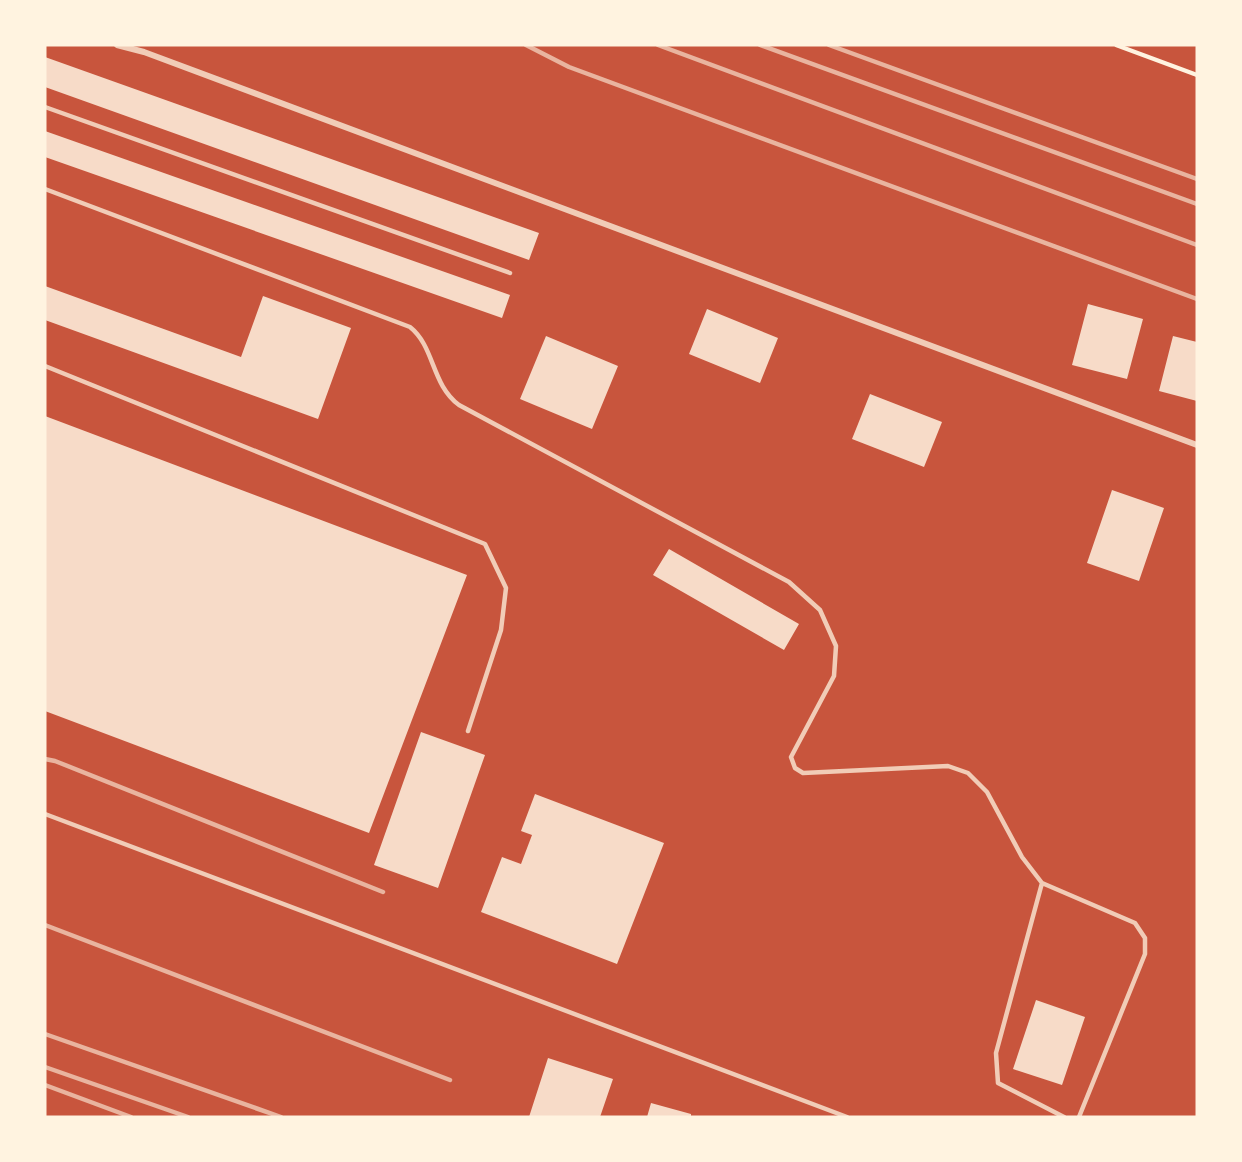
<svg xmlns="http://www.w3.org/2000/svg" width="1242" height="1162" viewBox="0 0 1242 1162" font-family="'PT Sans',sans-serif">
  <rect width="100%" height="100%" fill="#c8553d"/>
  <path fill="#f7dbc8" d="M45,57l494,176 -10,27 -484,-173z
    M45,131l465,164 -8,23 -457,-161z
    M45,286l196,71 22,-61 88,32 -33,91 -273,-99z
    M1088,304l55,15 -16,60 -55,-14z
    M707,309l71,29 -18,45 -71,-29z
    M546,336l72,30 -26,63 -72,-30z
    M1173,336l24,6v59l-38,-10z
    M870,394l72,28 -18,45 -72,-28z
    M45,416l422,159 -98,258 -324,-122z
    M1112,490l52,18 -25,73 -52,-18z
    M669,549l130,75 -15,26 -131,-75z
    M421,732l64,23 -47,133 -64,-23z
    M535,794l129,49 -47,121 -136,-52 21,-55 19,7 11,-29 -11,-4z
    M1036,1000l49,17 -23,68 -49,-16z
    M548,1058l65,21 -13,38h-71z
    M651,1103l40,11v3h-44z"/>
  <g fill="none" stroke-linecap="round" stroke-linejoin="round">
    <path stroke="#fff3e0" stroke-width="4" d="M1116,45l81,30"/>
    <path stroke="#f1ccb7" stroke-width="4.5" d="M45,107l465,166
      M45,189l365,138c25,20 21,57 49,78l330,177 31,28 16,36 -2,30 -43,81 4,11 8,5 145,-7 20,7 19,19 35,65 20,26 93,40 10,15v16l-66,163
      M45,366l440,178 21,44 -5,42 -33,101
      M45,814l802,303
      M1042,883l-46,170 2,30 66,34"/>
    <path stroke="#f1ccb7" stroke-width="6" d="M117,45l27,7 1053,393"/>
    <path stroke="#e9b49f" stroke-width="4.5" d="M526,45l43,22 628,232
      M658,45l539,200
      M760,45l437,159
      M829,45l368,134
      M45,759l10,2 328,131
      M45,925l405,155
      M45,1034l236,83
      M45,1067l143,50
      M45,1085l86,32"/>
  </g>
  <rect width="1242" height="1162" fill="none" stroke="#fff3e0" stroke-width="93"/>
</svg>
